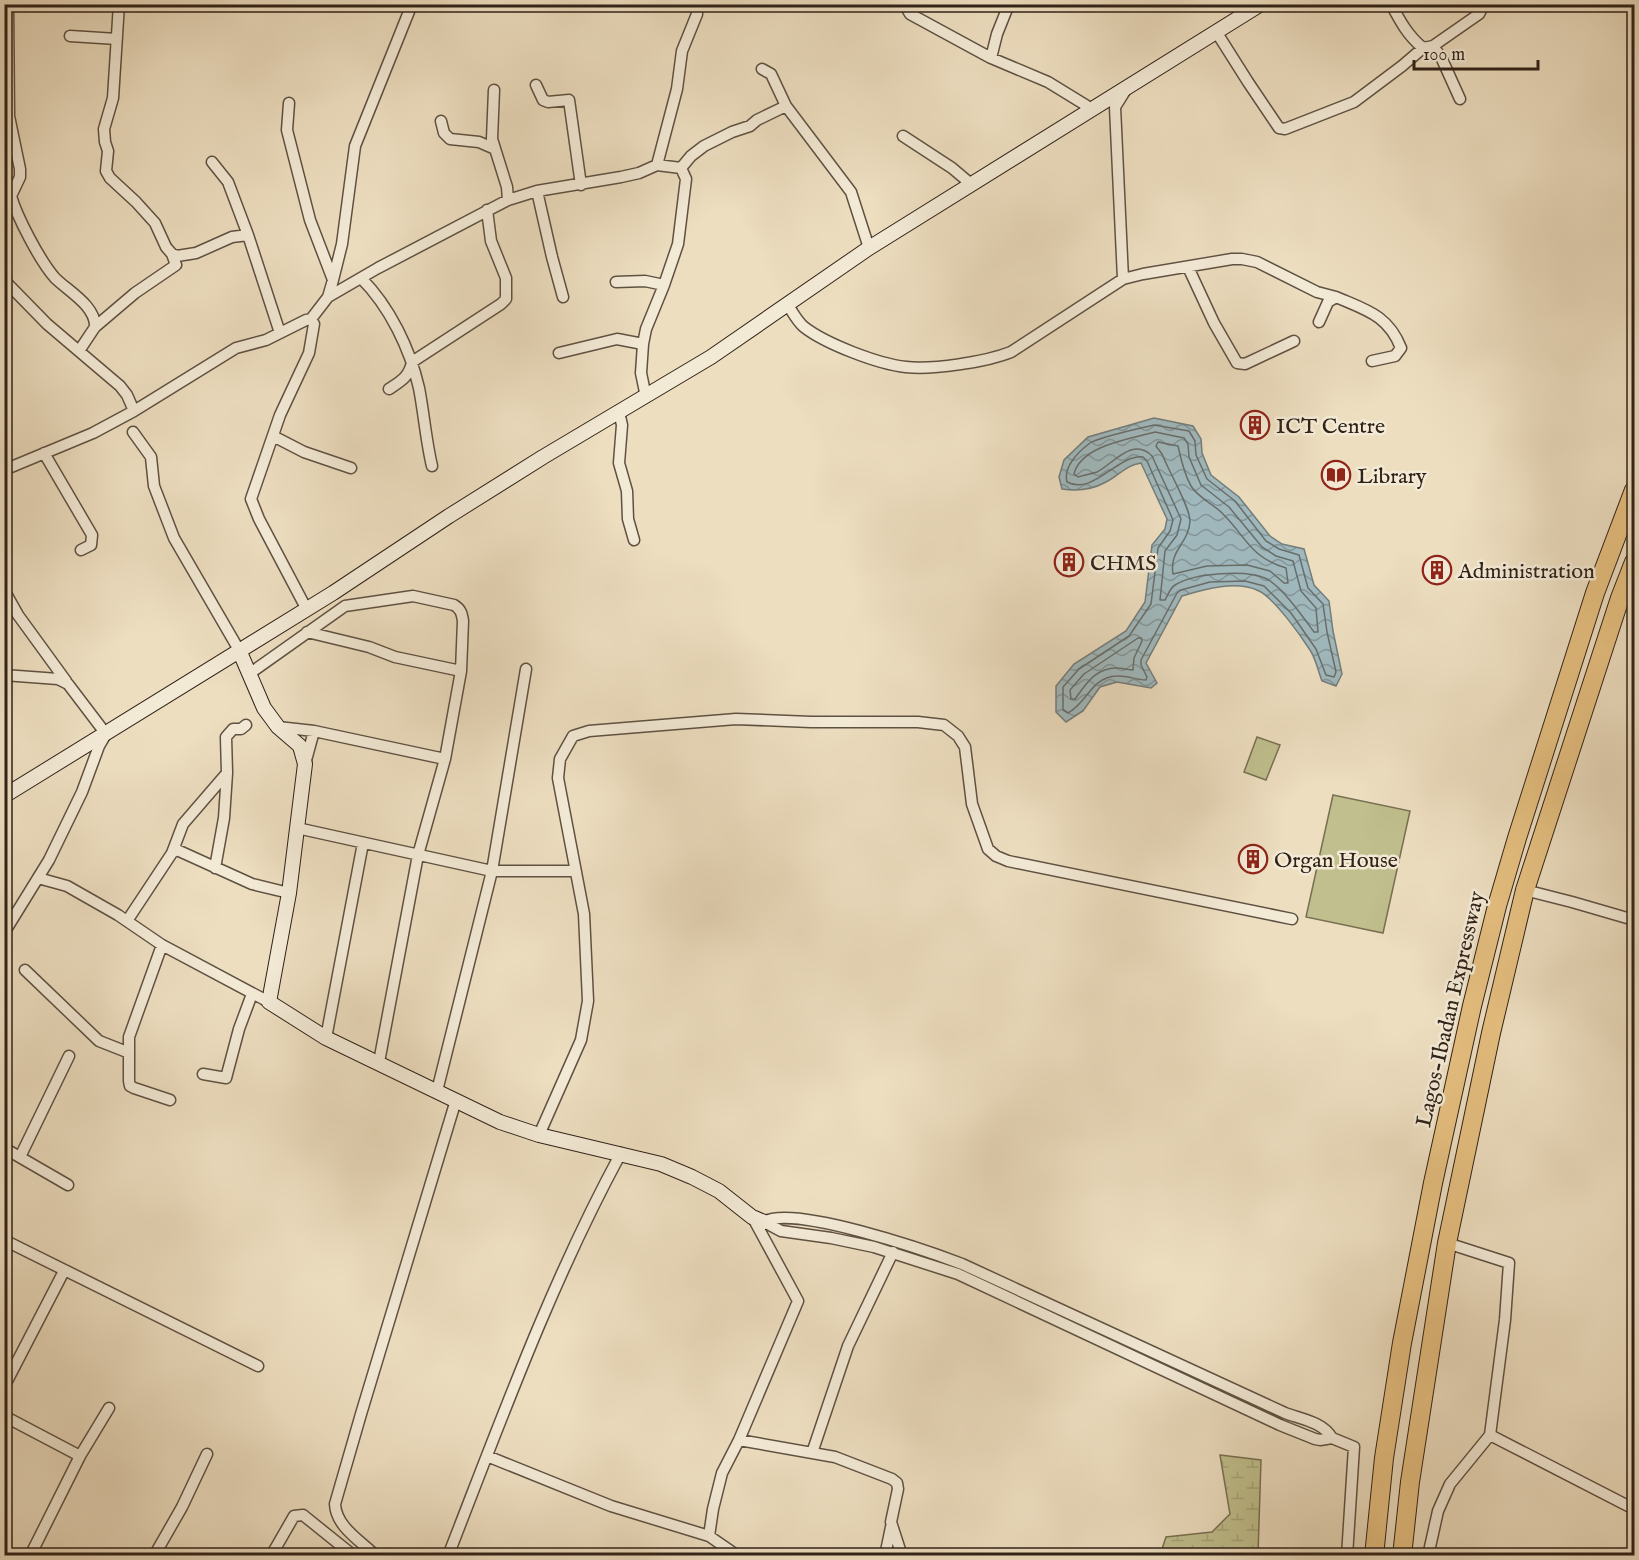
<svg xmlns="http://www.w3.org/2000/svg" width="1639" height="1560" viewBox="0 0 1639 1560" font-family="'IM FELL English',serif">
  <defs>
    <pattern id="wetland-marsh" width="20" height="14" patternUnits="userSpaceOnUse" patternTransform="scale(1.5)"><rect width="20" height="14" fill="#c0bf8d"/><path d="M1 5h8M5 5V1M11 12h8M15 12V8" fill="none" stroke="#a5a479"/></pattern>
    <pattern id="water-waves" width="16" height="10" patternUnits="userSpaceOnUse" patternTransform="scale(1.5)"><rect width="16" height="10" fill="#a0b9be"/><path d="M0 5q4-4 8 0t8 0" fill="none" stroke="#839699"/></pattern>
  </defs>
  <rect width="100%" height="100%" fill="#eddec0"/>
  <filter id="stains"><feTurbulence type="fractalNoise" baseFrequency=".00333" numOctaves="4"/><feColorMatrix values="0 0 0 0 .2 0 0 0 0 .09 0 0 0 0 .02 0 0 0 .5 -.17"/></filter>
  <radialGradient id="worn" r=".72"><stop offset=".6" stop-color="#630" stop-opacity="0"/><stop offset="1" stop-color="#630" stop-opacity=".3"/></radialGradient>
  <path fill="url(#wetland-marsh)" stroke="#787052" stroke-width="1.5" d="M1220,1455l41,5 -3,95h-82l-14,-6 4,-12 46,-5 18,-18z"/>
  <path fill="#c0bf8d" stroke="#787052" stroke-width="1.5" d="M1257,737l23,8 -14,35 -22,-8z
    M1333,795l77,16 -27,122 -77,-16z"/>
  <path fill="url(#water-waves)" stroke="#737d7c" stroke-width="1.5" d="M1154,418l39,8 8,13 1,14 9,22 28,22 31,39 12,8 22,5 10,36 15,16 4,30 9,43 -6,12 -14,-5c-4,-10 -6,-22 -12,-31 -9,-14 -36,-52 -51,-59 -23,-11 -54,-2 -77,5l-36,67 11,20 -6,5 -34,-6 -17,5 -17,24 -17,11 -10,-10v-26l18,-22 52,-33 19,-29 7,-57 13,-16 2,-10 -26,-56c-16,2 -23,14 -37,20 -13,7 -28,8 -42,6l-3,-12 5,-17 24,-23z"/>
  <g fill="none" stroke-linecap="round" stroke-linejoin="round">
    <path stroke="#686e6b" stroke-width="1.5" d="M1154,425l35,6 6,10 1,14 11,24 28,22 31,40 13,8 20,6 9,33 15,16 4,28 9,40 -2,5 -8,-2 -10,-26 -25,-36 -27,-27 -19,-5 -35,1 -29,8 -4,3 -36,67v5l6,12 -1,3c-10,0 -20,-5 -29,-4 -26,1 -29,26 -49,37l-5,-3v-23l16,-18 50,-33 22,-32 7,-56 12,-17 3,-11 -26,-59 -4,-4c-25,-3 -50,39 -76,25 -4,-15 11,-30 23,-39 9,-6 51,-15 64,-18z
      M1155,432l29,6 4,6 1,13 12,28 28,22 33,40 14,9 17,5 8,30 15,17 2,24h-4c-11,-15 -31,-44 -47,-53 -20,-10 -73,-6 -92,6 -5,3 -7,10 -10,15h-5l5,-49 12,-16 4,-16 -29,-63c-19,-20 -39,8 -55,16 -6,2 -13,3 -19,5l-4,-3c7,-29 57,-35 81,-42z
      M1158,442l20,4c3,13 6,28 13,40 7,12 23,18 32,28 24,24 27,43 63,54l2,15h-4l-14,-12 -23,-6 -40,1 -34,8c-4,-24 16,-31 17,-53 0,-14 -22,-51 -28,-67l-6,-8z
      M1138,638h3l1,3 -8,17 -1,12c-5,0 -10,-2 -15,-2 -22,-1 -32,16 -43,31h-4l-1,-9 14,-16z"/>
    <g stroke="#5f5142" stroke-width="13">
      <path id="street" d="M8,4l1,112 11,53v8l-9,19c6,21 29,65 44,82 13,13 41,28 40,49l-16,24
        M119,4l-6,94 -9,31 1,13 3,9 -2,20 4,7 26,24 19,21 11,24 6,7 5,2 19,-3 36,-16 16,-2
        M904,4l6,10 81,44 57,24 44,27
        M1391,4c9,17 17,32 32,44
        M1217,33l31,49 31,46 6,1 69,-27 48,-36 21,-18 10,-2 46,-32 5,-10
        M70,36l47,3
        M1433,46l8,11 19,42
        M991,58l6,-24 12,-30
        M762,69l9,5 15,32 65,86 18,56
        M536,85l7,15 5,2 21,-2 12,85
        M494,90l-2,49 15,48 1,13
        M289,103l-2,27 23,90 23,60
        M441,121l3,12 6,6 29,3 16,7
        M903,136l49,32 19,16
        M212,162l16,20 20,53 32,98
        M657,165l20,-76 5,-38 15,-37 -1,-10
        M681,168l10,-12 13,-10 28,-14 18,-6 7,-6 29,-14
        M537,191l15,66 11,40
        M1188,267l26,56 23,40 8,1 49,-23
        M361,278c29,29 49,71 58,110 5,26 7,53 13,78
        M1123,279l-8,-172 10,-16
        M4,280l43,44 73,62 7,9 7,16
        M616,282l29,-1 19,4
        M328,297l50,-29 130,-68 29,-9 84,-14 18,-4 18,-8 24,3
        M1336,297c30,13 52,18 65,51l-6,8 -23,5
        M788,305c5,8 9,16 16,22 22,17 74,37 102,40 26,3 80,-5 105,-15l112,-73 20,-5 89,-15h10l15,3 60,30 19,5 -8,5 -9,20
        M95,327l40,-34 41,-28 -4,-11
        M559,353l58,-14 26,5
        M389,389c12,-8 20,-12 23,-27l89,-58 5,-5v-21l-15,-37 -4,-31
        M646,397l-5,-24 2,-29 3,-15 18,-44 14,-41 8,-65 -5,-11
        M619,412l3,13 -3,38 8,28 1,28 6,21
        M133,432l18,25 3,29 20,52 65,112
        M273,436l31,16 47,16
        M44,453l48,82 -1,10 -10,5
        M4,470l89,-37 41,-22 102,-63 30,-8 40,-20 5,-1 17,-22 5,-17 9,-36 13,-98 57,-142
        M4,590l14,25 48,66
        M306,608l-47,-89 -8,-20 29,-84 29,-62 5,-29 -3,-5
        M307,632l62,15 26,10 66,14
        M249,674l96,-68 68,-10 41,9c7,4 8,9 9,16l-2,50 -16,88 -27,96 -39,207
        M4,675l54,4 10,5 38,50 -7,12 -17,46 -33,68 -45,73
        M278,727l36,4 131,28
        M305,764l9,-33
        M297,828l195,43h83
        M172,853l11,-29 44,-51
        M215,868l9,-50 3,-45 -1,-36 7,-8h8l5,-4
        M38,878l29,8 51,29 44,30 107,57
        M1525,890l47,12 62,18
        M127,921l45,-68 5,-3 75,34 37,9
        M162,945l-33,92v44l1,5 4,2 36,12
        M25,970l74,71 28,11
        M326,1038l37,-195
        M203,1074l23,4 13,-49 13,-35
        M437,1091l55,-220 34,-202
        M539,1135l42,-95 7,-39 -4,-87 -26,-136 2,-19 13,-23 16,-5 147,-12 75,3h107l26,3 14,11 7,11 7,57 16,45 8,7 12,5 284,58
        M4,1148l64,37
        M20,1157l49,-101
        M764,1222l17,9 50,7 43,9 84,27 322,151 35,14 5,1 12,-2 22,9 -7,109
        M764,1222c28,-18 164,29 198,42l323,149c16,6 38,9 47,25
        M4,1240l254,126
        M4,1387l60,-116
        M4,1416l76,40
        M1490,1435l144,74
        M739,1440l96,17 57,22 5,4 1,6 -7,33 11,34
        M812,1453l36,-107 45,-94
        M487,1456l124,50 98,30
        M30,1556l50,-100 29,-48
        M154,1556l28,-49 25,-53
        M271,1556l23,-40 9,-1 51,41
        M376,1556c-15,-15 -40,-29 -41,-52l26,-90 95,-314
        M448,1556c53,-136 103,-274 173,-403
        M738,1556l-29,-20 4,-27 9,-36 17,-33 59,-139 -45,-83
        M885,1556l6,-29
        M1428,1556l10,-45 12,-27 40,-49 15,-115 4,-57 -62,-20"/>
    </g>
    <g stroke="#302218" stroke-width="16">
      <path id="secondary" d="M239,650l25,58 14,19 22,19 5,18 -16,129 -20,109 57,36 174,84 39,13 122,29 31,13 27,14 33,26 12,5
        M4,796l329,-203 116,-77 94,-59 168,-100 158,-109 392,-244"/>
    </g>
    <g stroke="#302218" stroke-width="20">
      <path id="highway" d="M1374,1556l10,-98 18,-115 31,-160 39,-177 25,-100 20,-68 78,-245 39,-103
        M1402,1556l8,-74 37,-239 44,-210 34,-143 95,-292 14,-36"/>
    </g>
    <use href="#street" stroke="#f3ead6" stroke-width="10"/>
    <use href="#secondary" stroke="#f3ead6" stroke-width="14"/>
    <use href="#highway" stroke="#e6bf80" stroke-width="18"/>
  </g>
  <defs>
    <g id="building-ring" transform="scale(1.5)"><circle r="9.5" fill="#f3ead6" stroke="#8f2418" stroke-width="1.5"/><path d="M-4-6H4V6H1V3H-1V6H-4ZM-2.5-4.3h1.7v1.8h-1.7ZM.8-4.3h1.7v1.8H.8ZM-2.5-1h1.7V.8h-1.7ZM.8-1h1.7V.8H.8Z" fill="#8f2418"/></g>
    <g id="library-ring" transform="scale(1.5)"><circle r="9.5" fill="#f3ead6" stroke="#8f2418" stroke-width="1.5"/><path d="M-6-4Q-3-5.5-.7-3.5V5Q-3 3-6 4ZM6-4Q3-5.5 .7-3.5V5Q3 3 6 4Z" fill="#8f2418"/></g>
  </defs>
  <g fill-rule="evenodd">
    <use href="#building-ring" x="1255" y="425"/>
    <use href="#library-ring" x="1336" y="475"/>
    <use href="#building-ring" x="1069" y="562"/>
    <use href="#building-ring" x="1437" y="570"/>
    <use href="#building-ring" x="1253" y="859"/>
  </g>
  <g text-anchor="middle" stroke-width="5" stroke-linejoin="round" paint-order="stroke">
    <g font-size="22" fill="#302218" stroke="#f3ead6" text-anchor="start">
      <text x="1276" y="433">ICT Centre</text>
      <text x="1357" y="483">Library</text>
      <text x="1090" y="570">CHMS</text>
      <text x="1458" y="578">Administration</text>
      <text x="1274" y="867">Organ House</text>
    </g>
    <g font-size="22" fill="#302218" stroke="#f3ead6">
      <text transform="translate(1449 1009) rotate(-77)" y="8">Lagos-Ibadan Expressway</text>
    </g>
  </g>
  <rect width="1639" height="1560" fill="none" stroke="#eddec0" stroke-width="24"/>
  <rect x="6" y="6" width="1627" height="1548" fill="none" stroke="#302218" stroke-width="3"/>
  <rect x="12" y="12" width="1615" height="1536" fill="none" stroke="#302218" stroke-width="1.5"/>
  <path d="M1414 60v9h124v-9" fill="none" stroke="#302218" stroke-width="3"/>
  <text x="1423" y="60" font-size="18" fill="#302218" stroke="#f3ead6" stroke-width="4.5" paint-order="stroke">100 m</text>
  <rect width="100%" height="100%" filter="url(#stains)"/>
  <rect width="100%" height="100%" fill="url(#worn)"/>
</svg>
